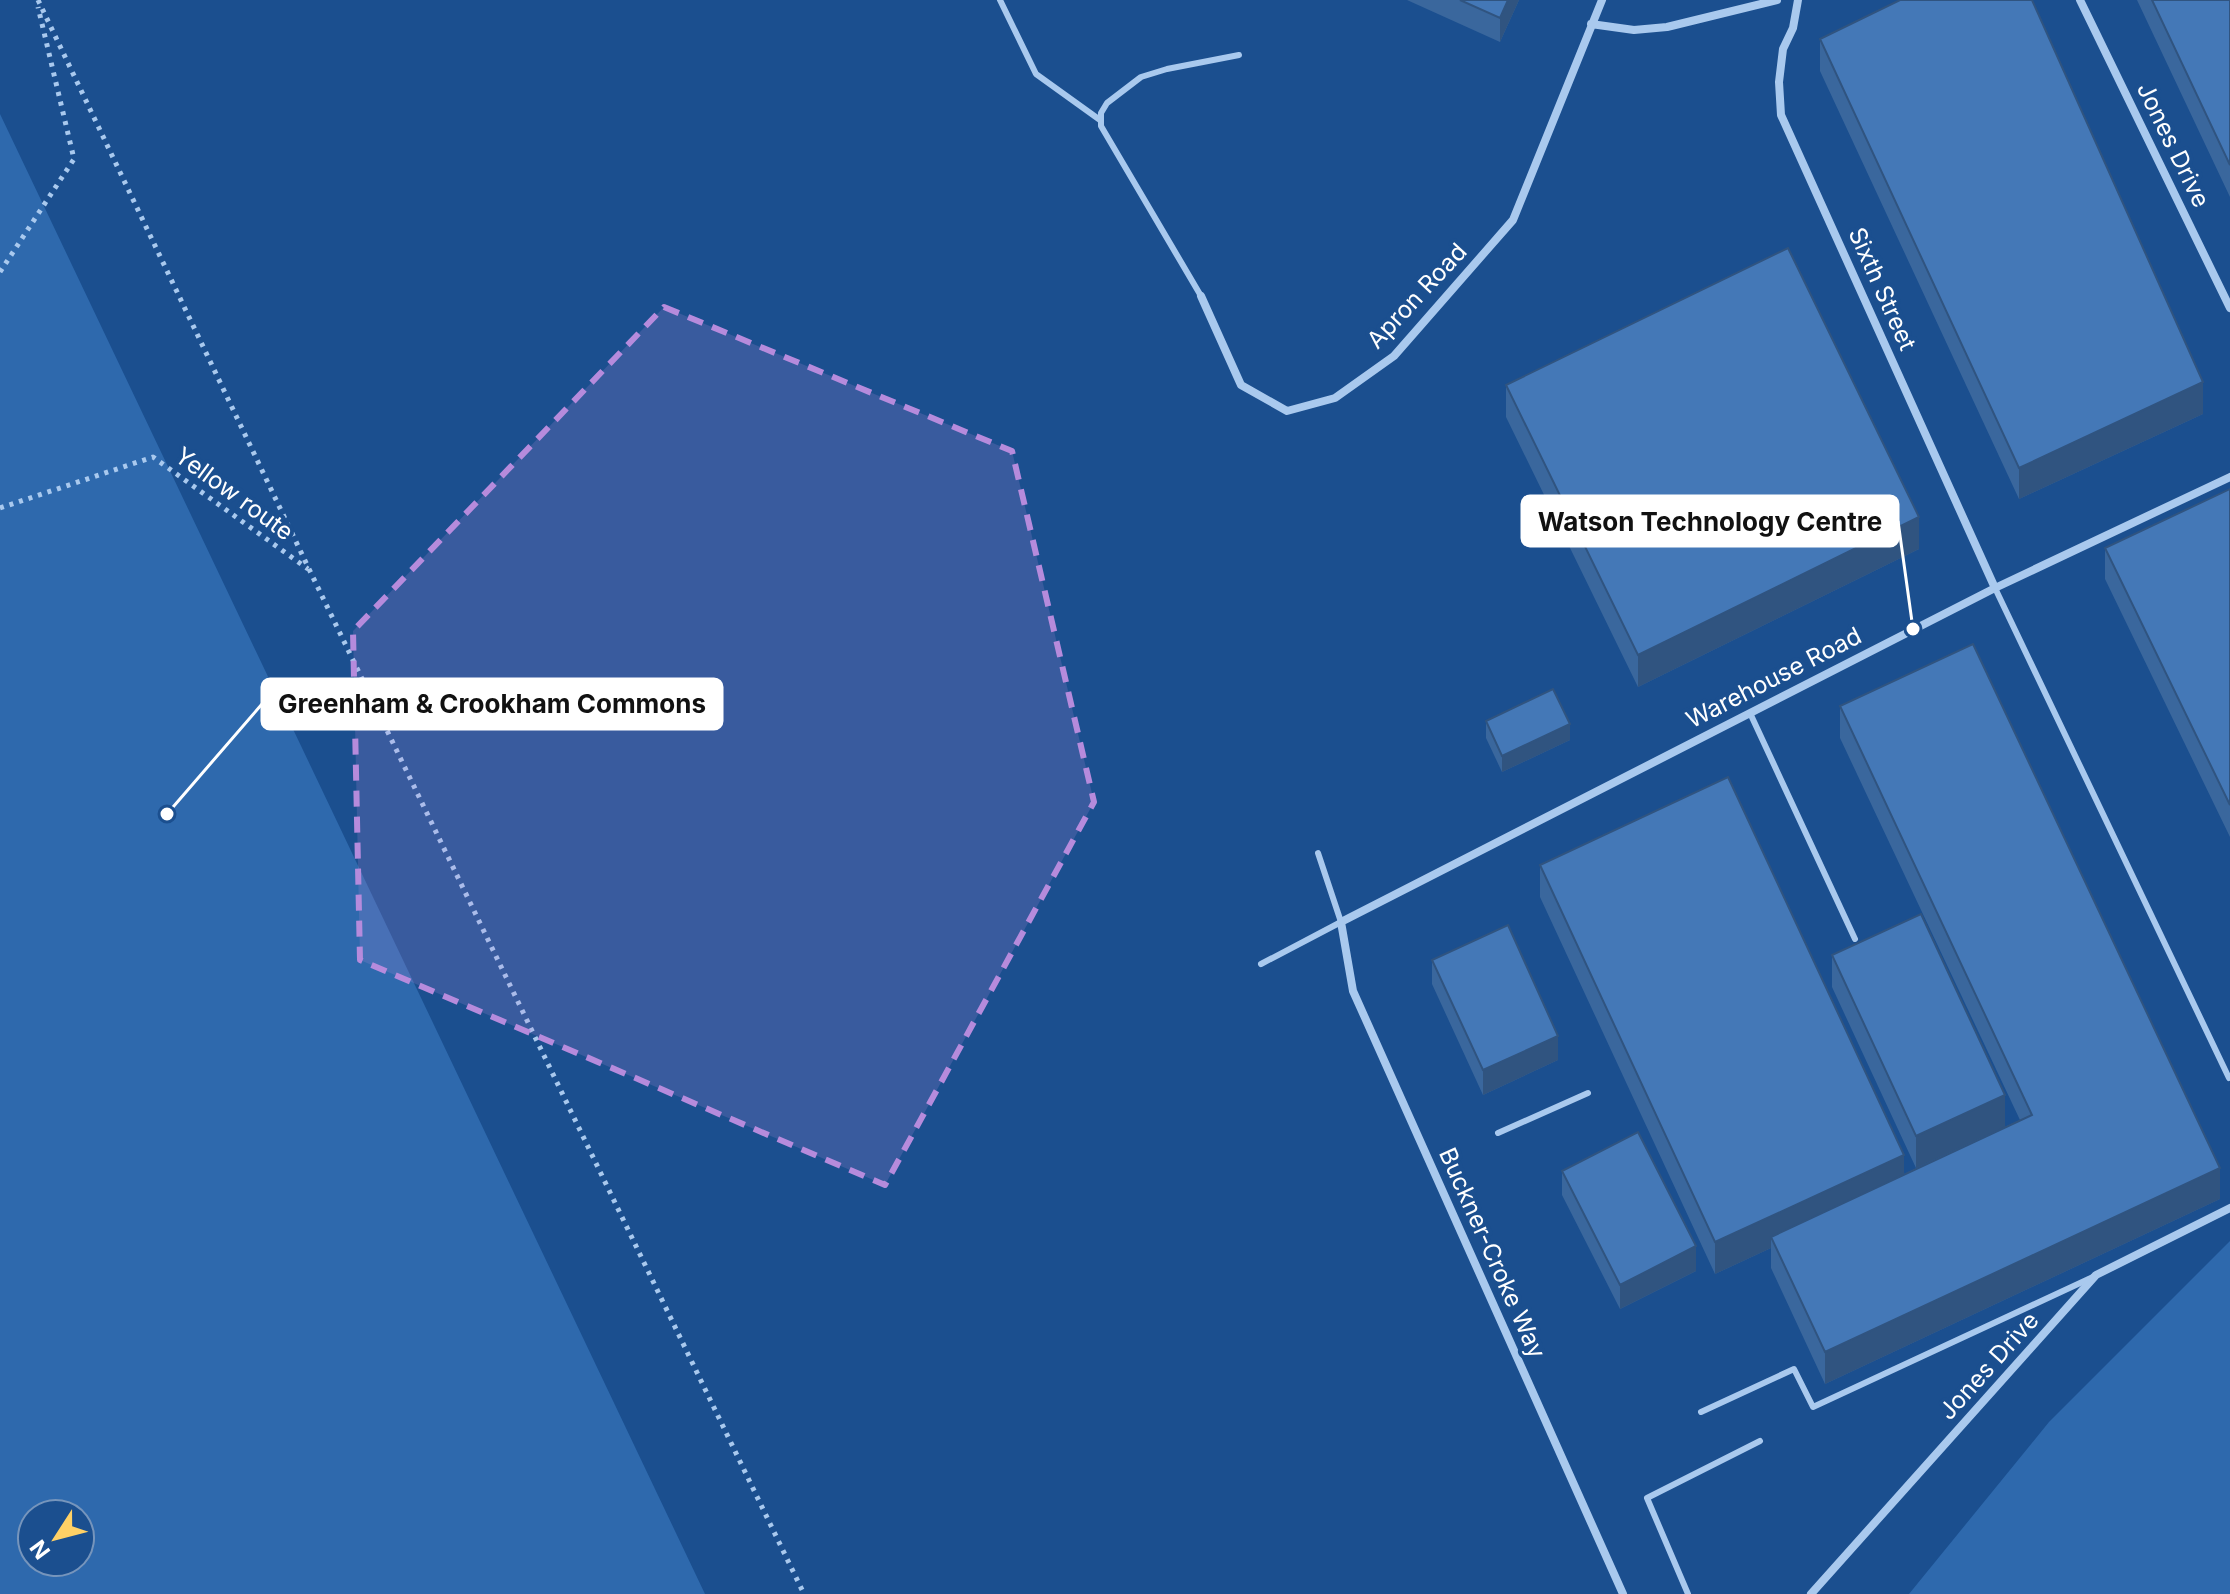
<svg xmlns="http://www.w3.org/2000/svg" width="2230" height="1594" viewBox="0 0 2230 1594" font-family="Inter,sans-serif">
  <rect width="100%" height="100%" fill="#1b4f8f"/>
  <path fill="#2e69ad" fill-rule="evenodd" d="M0,114l705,1480h-705zM80,1514v48h-48v-48z
    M2230,1241v353h-321l140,-172z"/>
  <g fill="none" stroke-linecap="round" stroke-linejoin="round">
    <path stroke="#a9c9ee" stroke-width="5" stroke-dasharray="4 6" stroke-linecap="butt" d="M38,0l271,569 495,1025
      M0,272l74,-113 -36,-152
      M0,508l153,-51 155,112"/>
    <path stroke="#a9c9ee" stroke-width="6" d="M1000,0l36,74 64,46
      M1201,296l-100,-170v-13l6,-10 34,-26 26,-8 72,-14
      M1995,588l234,490
      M1750,713l105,226
      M1261,964l80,-42 -23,-69
      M1498,1133l90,-40
      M1701,1412l93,-43 19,38 280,-130
      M1688,1594l-41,-96 113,-57"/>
    <path stroke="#a9c9ee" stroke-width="8" d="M1798,0l-5,28 -10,21 -4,33 2,33 214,473
      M2080,0l150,308
      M1591,24l43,6 33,-3 110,-27
      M1201,296l40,89 46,26 48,-13 59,-42 119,-136 89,-220
      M1623,1594l-270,-603 -12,-69 654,-334 235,-111
      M1811,1594l285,-319 134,-67"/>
  </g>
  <path fill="#3a679d" d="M1407,0h112l-19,42z
    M2137,0h93v197z
    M1820,39l383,375 -184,85 -199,-428z
    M1506,385l413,164 -281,138 -132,-270z
    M2230,489v348l-125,-258v-31z
    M1840,706l380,493 -395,185 -54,-116v-20l-56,26 -175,-377v-32l364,309 116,-54 -180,-382z
    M1486,721l84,19 -68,32 -16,-34z
    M1832,955l173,172 -89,41 -84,-181z
    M1432,960l126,100 -75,35 -51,-111z
    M1562,1171l134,100 -76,38 -58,-114z"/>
  <path fill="#305480" d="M1508,0h11l-19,42v-24z
    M2203,382v32l-184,85v-31z
    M1919,517v32l-281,138v-32z
    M1570,724v16l-68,32v-16z
    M1558,1036v24l-75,35v-25z
    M2005,1095v32l-89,41v-32z
    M1904,1155v31l-133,51v11l-56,26v-32z
    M2220,1168v31l-395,185v-32z
    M1696,1246v25l-76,38v-24z"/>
  <path fill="#4478b7" stroke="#305480" stroke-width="2" d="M1460,0h48l-8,18z
    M1900,0h132l171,382 -184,86 -199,-429z
    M2152,0h78v165z
    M1788,248l131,269 -281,138 -132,-270z
    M2230,489v316l-125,-257z
    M1973,644l247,524 -395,184 -54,-115 261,-122 -192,-409z
    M1553,689l17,35 -68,32 -16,-35z
    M1728,777l176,378 -189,87 -175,-377z
    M1921,914l84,181 -89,41 -84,-181z
    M1508,925l50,111 -75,34 -51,-110z
    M1638,1132l58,114 -76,39 -58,-114z"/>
  <path fill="#b68bdc" fill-opacity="0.2" stroke="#b68bdc" stroke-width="6" stroke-dasharray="16 10" stroke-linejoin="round" d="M664,307l348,144 82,351 -209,383 -525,-225 -7,-329z"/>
  <g text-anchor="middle" stroke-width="8" stroke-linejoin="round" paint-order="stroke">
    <g font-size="24" fill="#fff" stroke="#1b4f8f">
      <text transform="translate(2173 145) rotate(64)" y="8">Jones Drive</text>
      <text transform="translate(1882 289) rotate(66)" y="8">Sixth Street</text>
      <text transform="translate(1417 296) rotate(-47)" y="8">Apron Road</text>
      <text transform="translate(234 494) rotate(36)" y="8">Yellow route</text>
      <text transform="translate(1774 678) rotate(-27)" y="8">Warehouse Road</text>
      <text transform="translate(1492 1253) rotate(66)" y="8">Buckner-Croke Way</text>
      <text transform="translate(1989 1366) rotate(-48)" y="8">Jones Drive</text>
    </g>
  </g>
  <path fill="none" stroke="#fff" stroke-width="3" d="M1913 629L1898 521M167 814L262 704"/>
  <g fill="#fff" stroke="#1b4f8f" stroke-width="3">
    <circle cx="1913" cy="629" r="8"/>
    <circle cx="167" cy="814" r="8"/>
  </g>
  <g fill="#fff" stroke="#fff" stroke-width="3">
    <rect x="1522" y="496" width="376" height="50" rx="8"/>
    <rect x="262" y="679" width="460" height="50" rx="8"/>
  </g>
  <g font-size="26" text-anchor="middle" font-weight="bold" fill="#111">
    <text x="1710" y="531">Watson Technology Centre</text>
    <text x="492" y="713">Greenham &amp; Crookham Commons</text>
  </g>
  <g transform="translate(56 1538) rotate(234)"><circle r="38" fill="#1b4f8f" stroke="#7695bc" stroke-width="2"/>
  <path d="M0-6L14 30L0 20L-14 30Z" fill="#ffd166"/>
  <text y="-12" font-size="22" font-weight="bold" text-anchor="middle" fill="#ffffff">N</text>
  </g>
</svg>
